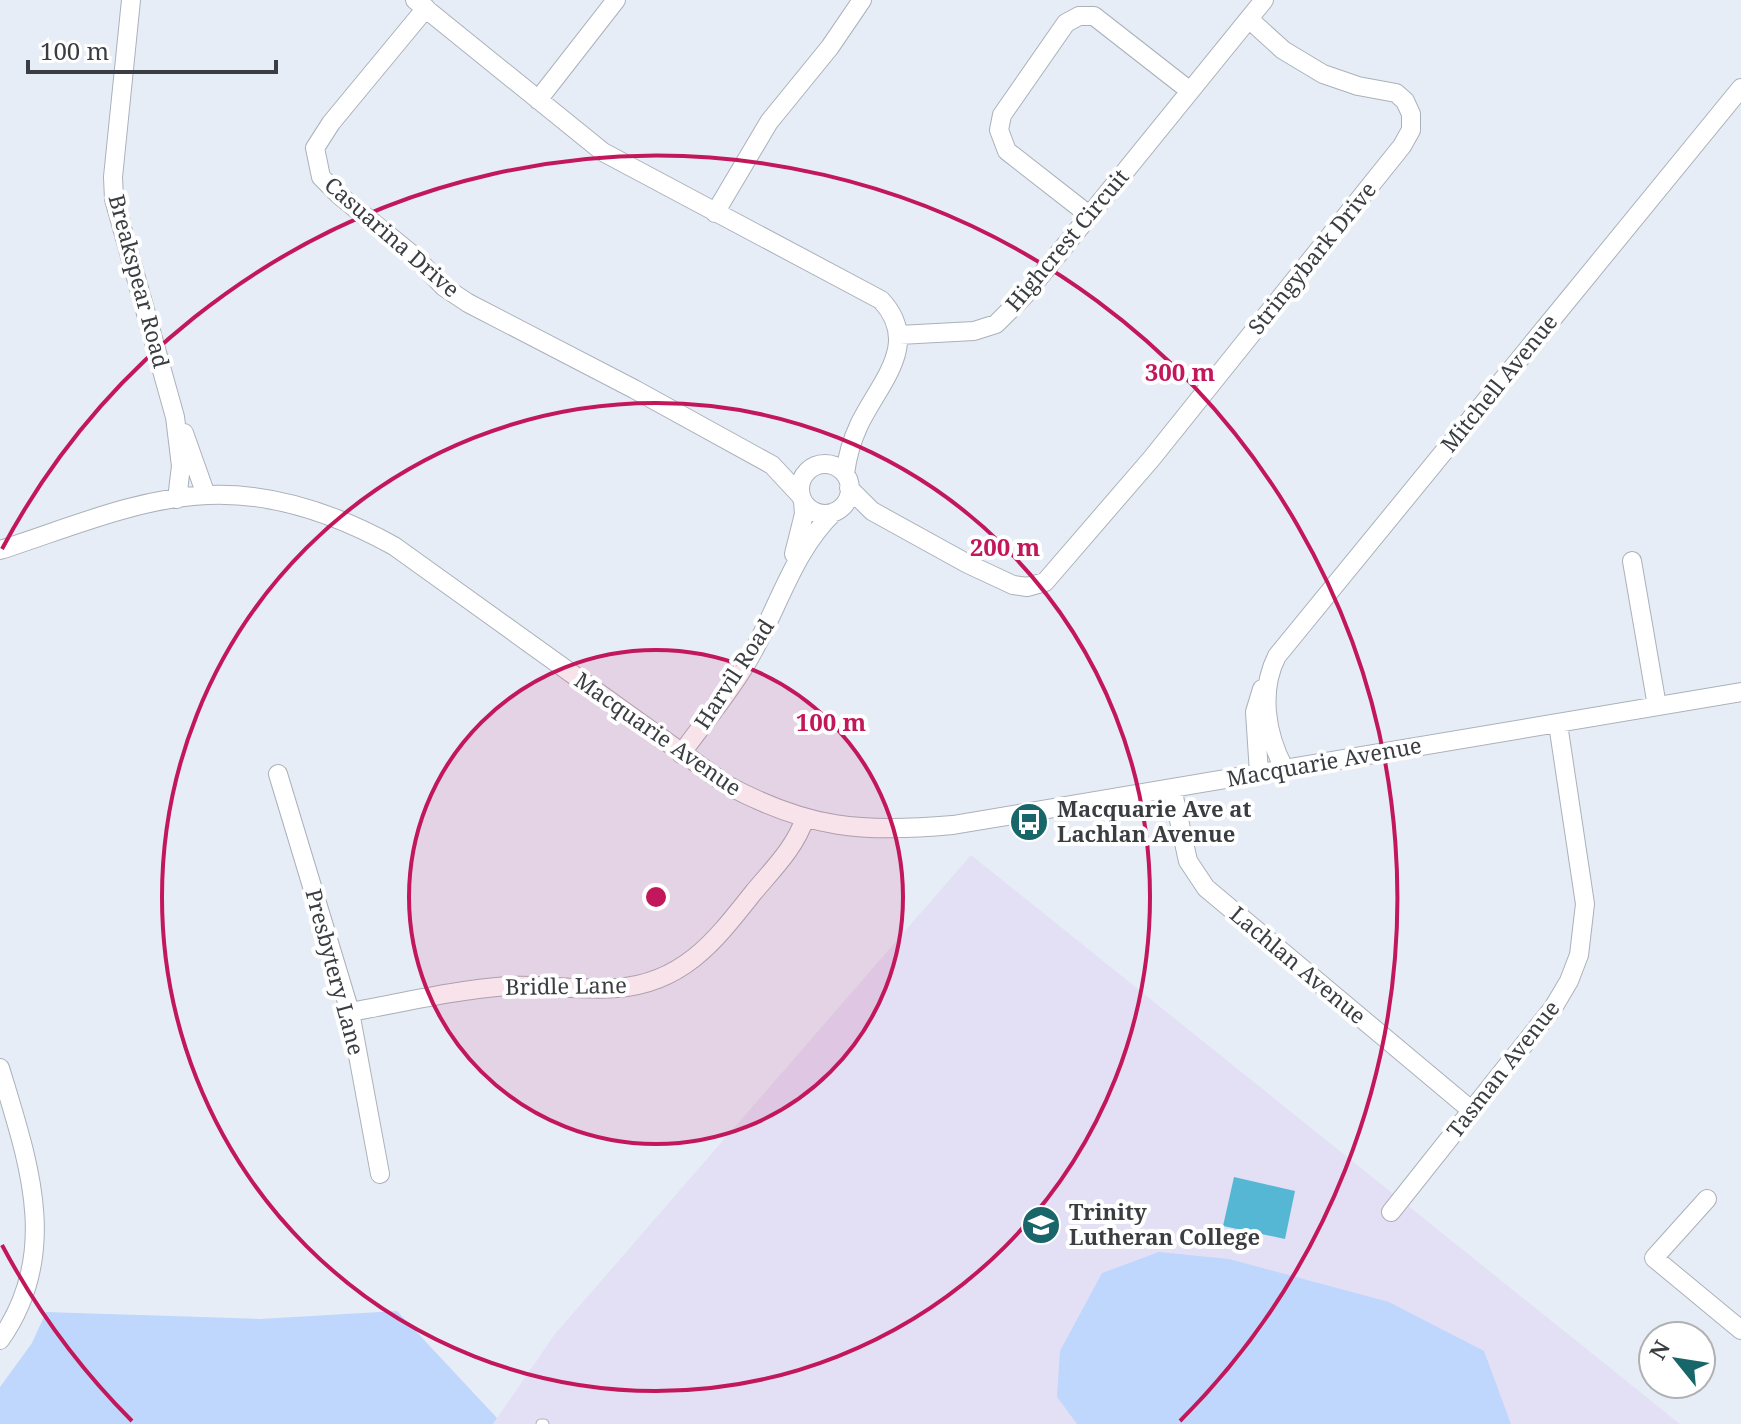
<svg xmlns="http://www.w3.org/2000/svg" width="1741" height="1424" viewBox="0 0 1741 1424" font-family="'Noto Serif',serif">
  <rect width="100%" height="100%" fill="#e7edf7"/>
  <path fill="#e3e0f6" d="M971,855l709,569h-1187l62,-90z"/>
  <path fill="#bfd7fc" d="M1159,1252l70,7 160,43 95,49 27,73h-434l-20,-27 3,-46 42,-78z
    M397,1311l100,107 -4,6h-493v-37l32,-44 14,-31 214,7z"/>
  <path fill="#55b7d3" d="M1234,1177l61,14 -10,48 -62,-13z"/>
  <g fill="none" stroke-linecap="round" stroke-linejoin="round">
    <g stroke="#abb1ba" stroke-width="11">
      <path id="service" d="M541,1424h3"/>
    </g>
    <g stroke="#abb1ba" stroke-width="20">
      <path id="minor" d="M131,0l-18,177 1,22 61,218 6,49 -4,33
        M415,0l188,152 278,148c41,44 -2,83 -22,125 -7,15 -12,32 -14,49
        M426,8l-95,115 -16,25 6,29 18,18 75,61 30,31 24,16 166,86 138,76 28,30
        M538,100l78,-100
        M715,213l54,-91 61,-75 32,-47
        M1089,215l-82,-64 -8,-21 3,-15 64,-92 13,-7h15l96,75
        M899,335l75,-4 22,-7 29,-29 239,-295
        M184,433l22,62
        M800 489a25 25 0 1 1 50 0a25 25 0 1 1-50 0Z
        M849,488l23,23 96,53 45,21 14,2 18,-5 107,-124 250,-312 9,-16v-16l-6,-13 -9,-8 -38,-7 -35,-12 -40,-24 -34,-31
        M0,550c66,-21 137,-52 207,-55 66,-3 131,20 187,51l333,239c82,44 135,48 226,40l788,-133
        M794,554l10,-40 -1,-13
        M1632,561l25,145
        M681,754c23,-32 50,-63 69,-97 28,-48 43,-106 84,-145
        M1284,768c-18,-34 -25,-77 -7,-112l464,-568
        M1259,773l-4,-61 7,-23
        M278,774l72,238 30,162
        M1172,788l16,73 18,27 265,222
        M350,1012c51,-9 104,-22 157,-26 36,-2 74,5 110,2 66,-5 98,-47 136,-95 19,-23 42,-45 52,-75
        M0,1068c28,93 62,185 0,272
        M1707,1199l-53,59 87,72
        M1391,1212l162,-204 16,-27 10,-26 6,-51 -27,-180"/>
    </g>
    <use href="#service" stroke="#fff" stroke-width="9"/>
    <use href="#minor" stroke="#fff" stroke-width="18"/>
  </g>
  <circle cx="656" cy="897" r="247" fill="#c2185b" fill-opacity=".12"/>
  <g fill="none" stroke="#c2185b" stroke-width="4">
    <circle cx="656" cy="897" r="247"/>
    <circle cx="656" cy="897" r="494"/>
    <path d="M132 1421A741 741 0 0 1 2 1245M2 549A741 741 0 1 1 1180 1421"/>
  </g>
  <defs>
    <g id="bus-disc" transform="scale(2)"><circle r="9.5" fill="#18666a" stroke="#fff"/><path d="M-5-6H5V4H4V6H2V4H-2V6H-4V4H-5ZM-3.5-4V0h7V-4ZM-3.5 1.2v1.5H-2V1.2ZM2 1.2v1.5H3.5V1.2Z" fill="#fff"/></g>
    <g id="school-disc" transform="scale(2)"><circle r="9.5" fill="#18666a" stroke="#fff"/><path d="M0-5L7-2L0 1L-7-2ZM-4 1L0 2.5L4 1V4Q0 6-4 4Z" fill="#fff"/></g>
  </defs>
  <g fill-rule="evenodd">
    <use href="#bus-disc" x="1029" y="822"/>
    <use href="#school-disc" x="1041" y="1225"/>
  </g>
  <g text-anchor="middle" stroke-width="8" stroke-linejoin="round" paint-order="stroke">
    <g font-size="22" fill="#3a3d41" stroke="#fff">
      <text transform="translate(392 237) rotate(41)" y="8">Casuarina Drive</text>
      <text transform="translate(1067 240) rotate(-50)" y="8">Highcrest Circuit</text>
      <text transform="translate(1312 258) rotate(-51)" y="8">Stringybark Drive</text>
      <text transform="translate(139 281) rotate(75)" y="8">Breakspear Road</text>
      <text transform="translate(1499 383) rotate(-51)" y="8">Mitchell Avenue</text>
      <text transform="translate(734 674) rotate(-57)" y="8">Harvil Road</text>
      <text transform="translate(658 734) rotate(35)" y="8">Macquarie Avenue</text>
      <text transform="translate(1324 762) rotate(-10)" y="8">Macquarie Avenue</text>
      <text transform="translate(1298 965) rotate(40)" y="8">Lachlan Avenue</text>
      <text transform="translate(335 972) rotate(75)" y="8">Presbytery Lane</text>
      <text transform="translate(566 986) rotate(-1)" y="8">Bridle Lane</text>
      <text transform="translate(1503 1069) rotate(-52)" y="8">Tasman Avenue</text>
    </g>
    <g font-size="22" font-weight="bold" fill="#3a3d41" stroke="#fff" text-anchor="start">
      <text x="1057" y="817">Macquarie Ave at<tspan x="1057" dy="25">Lachlan Avenue</tspan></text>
      <text x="1069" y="1220">Trinity<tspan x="1069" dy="25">Lutheran College</tspan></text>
    </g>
  </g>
  <circle cx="656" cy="897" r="12" fill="#c2185b" stroke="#fff" stroke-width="4"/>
  <g font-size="24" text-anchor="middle" font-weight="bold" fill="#c2185b" stroke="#fff" stroke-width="8" stroke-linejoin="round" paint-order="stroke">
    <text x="1180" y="381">300 m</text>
    <text x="1005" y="556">200 m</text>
    <text x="831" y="731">100 m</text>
  </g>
  <g transform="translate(1677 1360) rotate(300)"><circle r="38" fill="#ffffff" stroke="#b0b1b3" stroke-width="2"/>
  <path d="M0-6L14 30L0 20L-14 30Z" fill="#18666a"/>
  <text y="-12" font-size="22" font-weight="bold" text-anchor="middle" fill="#3a3d41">N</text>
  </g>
  <path d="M28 60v12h248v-12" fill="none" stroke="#3a3d41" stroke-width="4"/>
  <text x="40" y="60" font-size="24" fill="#3a3d41" stroke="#ffffff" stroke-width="6" paint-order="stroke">100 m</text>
</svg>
